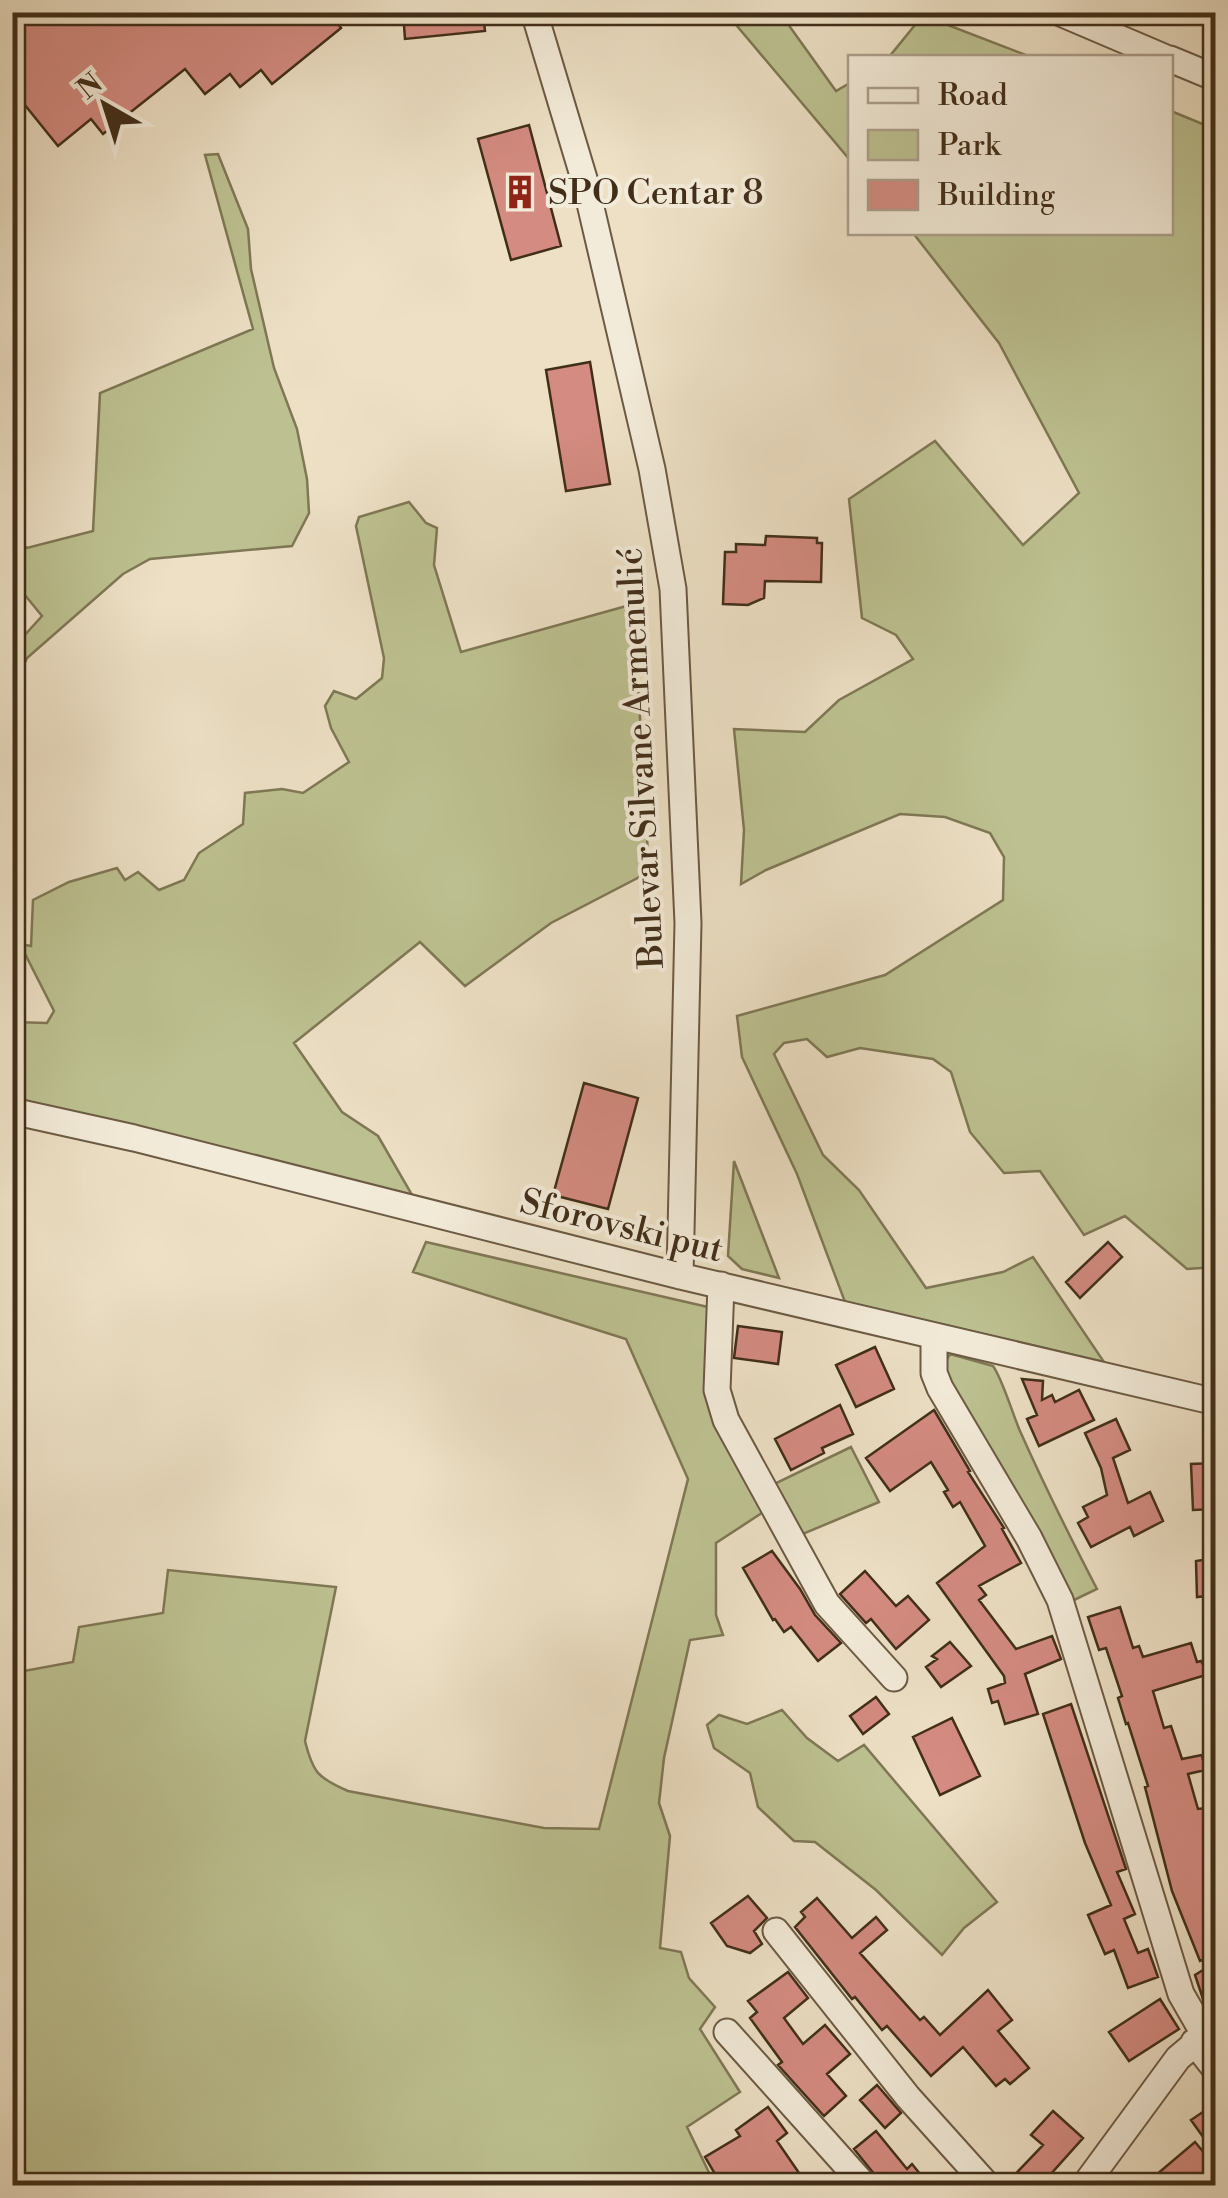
<svg xmlns="http://www.w3.org/2000/svg" width="1228" height="2198" viewBox="0 0 1228 2198" font-family="'Libre Bodoni',serif">
  <rect width="100%" height="100%" fill="#ede0c5"/>
  <filter id="stains"><feTurbulence type="fractalNoise" baseFrequency=".002" numOctaves="4"/><feColorMatrix values="0 0 0 0 .2 0 0 0 0 .09 0 0 0 0 .02 0 0 0 .5 -.17"/></filter>
  <radialGradient id="worn" r=".72"><stop offset=".6" stop-color="#630" stop-opacity="0"/><stop offset="1" stop-color="#630" stop-opacity=".3"/></radialGradient>
  <path fill="#bdc191" stroke="#7f7855" stroke-width="2.5" d="M726,13h54l56,78 14,-8v77z
    M927,17l104,40h-142l26,-32z
    M1171,111l44,18v1138l-28,2 -62,-53 -41,19 -44,-64 -36,2 -34,-41 -19,-60 -18,-13 -73,-11 -33,9 -20,-18 -23,4 -10,11 49,101 36,35 67,98 77,-16 30,-15 71,105 -259,-60 -48,-128 -55,-117 -5,-41 148,-41 118,-75 1,-43 -14,-24 -45,-16 -45,-3 -134,56 -25,14 3,-54 -10,-101 71,3 34,-32 74,-41 -17,-24 -34,-17 -13,-119 86,-58 88,104 56,-52 -80,-150 -86,-110 257,-1z
    M218,154l30,75 3,40 23,99 23,61 10,50 2,34 -17,33 -142,13 -27,15 -96,84 -8,18 -6,-15v-13l29,-32 -22,-27 -7,-2v-51l14,12 66,-17 7,-138 153,-64 -48,-174z
    M409,502l17,21 11,5 -3,37 27,87 169,-47 -2,24 9,37 12,206 -98,51 -86,63 -45,-44 -126,101 48,69 36,24 37,64 -402,-98v-80l34,1 7,-12 -34,-67 11,2 2,-46 36,-18 48,-14 8,12 13,-8 21,18 25,-10 15,-27 44,-29 2,-31 37,-4 21,4 46,-31 -18,-34 -6,-22 9,-15 22,8 26,-21 2,-20 -28,-132 3,-9z
    M734,1161l45,117 -37,-9 -14,-13z
    M426,1242l282,65 -2,83 62,119 -52,34v72l7,20 -33,5 -26,118 -5,45 11,33 -10,112 21,4 8,26 26,29 -15,22 40,63 -53,35 28,58 -702,1v-513l60,-11 6,-35 84,-14 5,-43 168,17 -31,154c8,32 13,37 43,50l196,37 55,1 89,-350 -62,-140 -213,-67z
    M950,1354l43,12c9,12 20,49 27,65 24,54 50,106 77,158l-25,12 -130,-234z
    M851,1447l28,55 -81,34 -26,-51z
    M782,1710l25,28 31,23 26,-16 133,157 -33,26 -22,27 -66,-65 -61,-48 -21,-1 -36,-34 -8,-34 -36,-25 -7,-23 12,-10 28,9z"/>
  <path fill="#d48b81" stroke="#412e19" stroke-width="2.5" d="M27,12h302l12,16 -69,56 -11,-14 -21,17 -10,-13 -25,20 -20,-25 -82,65 -12,-15 -33,27 -46,-57v-65z
    M403,12h80l2,19 -80,8z
    M529,125l32,121 -50,14 -33,-121z
    M590,362l20,122 -44,7 -20,-121z
    M766,536l51,2v5h5l-1,39 -56,-1 -1,17 -16,7 -25,-1 2,-52h11v-8l29,1z
    M584,1083l54,15 -30,111 -55,-14z
    M1108,1242l14,15 -42,41 -14,-16z
    M738,1326l44,6 -4,32 -44,-6z
    M875,1347l19,42 -38,18 -20,-42z
    M1022,1379l21,2 -1,19 10,-5 3,7 24,-12 15,30 -55,26 -12,-27 10,-4z
    M840,1405l13,29 -31,14 2,5 -33,17 -16,-31z
    M934,1410l36,61 -2,1 36,56 -2,1 19,34 -42,23 7,9 -7,5 37,49 36,-13 9,23 -36,15 13,40 -33,10 -7,-23 -6,2 -4,-14 17,-6 -1,-7 -67,-93 48,-37 -25,-44 -7,5 -9,-15 4,-2 -17,-28 -41,29 -24,-33z
    M1116,1419l14,31 -17,8 15,45 22,-11 13,29 -29,15 -4,-9 -39,20 -13,-24 10,-6 -5,-10 24,-12 -6,-27 -16,-35z
    M1216,1463v46l-23,1 -2,-46z
    M772,1551l28,38 15,26 26,28 -23,18 -27,-34 -7,5 -9,-13 -2,1 -30,-52z
    M1216,1558v37l-19,2 -1,-36z
    M865,1571l31,35 12,-10 21,24 -33,29 -25,-30 -5,4 -26,-29z
    M1120,1607l13,41 6,-2 4,11 48,-14 6,19 4,-1 8,13 -56,17 11,37 7,-2 11,33 20,-4 3,15 -17,4 10,35 18,-2v148l-16,6 -28,-70 -27,-104 3,-1 -20,-63 -2,1 -8,-26 4,-2 -16,-48 -7,2 -11,-33z
    M950,1642l21,24 -30,21 -15,-20 11,-8 -5,-3z
    M876,1697l13,17 -26,20 -13,-18z
    M1071,1704l55,165 -9,3 18,42 -11,5 14,34 10,-4 10,28 -30,11 -14,-38 -9,4 -17,-39 23,-10 -26,-62 -42,-129z
    M952,1718l28,58 -40,19 -27,-58z
    M748,1896l19,22 -13,13 8,13 -12,9 -23,-7 -16,-23z
    M817,1898l35,40 24,-21 11,13 -27,23 60,67 4,-3 16,18 48,-45 24,30 -14,11 31,37 -19,16 -5,-5 -9,7 -33,-39 -32,29 -44,-50 -5,4 -27,-33 -3,2 -57,-72 10,-10 -4,-5z
    M1216,1962v33l-13,4 -8,-24z
    M788,1972l20,26 -24,20 19,26 22,-19 25,29 -23,20 19,22 -22,20 -46,-51 4,-3 -32,-44 7,-6 -9,-11z
    M1160,1999l19,30 -50,32 -20,-29z
    M877,2085l24,28 -16,15 -25,-28z
    M1216,2103v52l-25,-35z
    M768,2107l19,26 -10,8 31,45h-86l-17,-29 35,-21 -4,-6z
    M1053,2111l30,27 -33,37 11,11h-57l39,-41 -12,-10z
    M876,2131l31,38 5,-5 17,21h-46l-29,-36z
    M1195,2142l21,25v4l-18,15h-55z"/>
  <g fill="none" stroke-linecap="round" stroke-linejoin="round">
    <g stroke="#6c5a44" stroke-width="29">
      <path id="minor" d="M534,12l51,170 67,287 21,120 15,334 -8,353
        M1058,12l108,46
        M1170,59l46,19
        M12,1111l122,27 546,138 536,126
        M721,1285l-4,105 9,30 101,184 67,74
        M934,1338v35l6,15 89,150 31,62 121,394 23,40
        M776,1931l132,166 80,89
        M727,2032l138,154
        M1194,2042l22,28
        M1084,2186l94,-128 38,-32"/>
    </g>
    <use href="#minor" stroke="#f3ebd9" stroke-width="25"/>
  </g>
  <defs>
    <g id="building-bare" transform="scale(2.7)"><path d="M-4-6H4V6H1V3H-1V6H-4ZM-2.5-4.3h1.7v1.8h-1.7ZM.8-4.3h1.7v1.8H.8ZM-2.5-1h1.7V.8h-1.7ZM.8-1h1.7V.8H.8Z" fill="#8f2418" stroke="#f3ebd9" stroke-width="2.5" paint-order="stroke"/></g>
  </defs>
  <g fill-rule="evenodd">
    <use href="#building-bare" x="520" y="192"/>
  </g>
  <g text-anchor="middle" stroke-width="8" stroke-linejoin="round" paint-order="stroke">
    <g font-size="35" fill="#412e19" stroke="#f3ebd9" text-anchor="start">
      <text x="548" y="204">SPO Centar 8</text>
    </g>
    <g font-size="35" fill="#412e19" stroke="#f3ebd9">
      <text transform="translate(640 758) rotate(-93)" y="12">Bulevar Silvane Armenulić</text>
      <text transform="translate(622 1225) rotate(14)" y="12">Sforovski put</text>
    </g>
  </g>
  <rect width="1228" height="2198" fill="none" stroke="#ede0c5" stroke-width="50"/>
  <rect x="15" y="15" width="1198" height="2168" fill="none" stroke="#412e19" stroke-width="5"/>
  <rect x="25" y="25" width="1178" height="2148" fill="none" stroke="#412e19" stroke-width="2.5"/>
  <rect x="848" y="55" width="325" height="180" fill="#f3ebd9" stroke="#ac9f8c" stroke-width="2.5"/>
  <rect x="868" y="88" width="50" height="15" fill="#f3ebd9" stroke="#ac9f8c" stroke-width="2.5"/>
  <text x="938" y="105" font-size="30" fill="#412e19">Road</text>
  <rect x="868" y="130" width="50" height="30" fill="#bdc191" stroke="#ac9f8c" stroke-width="2.5"/>
  <text x="938" y="155" font-size="30" fill="#412e19">Park</text>
  <rect x="868" y="180" width="50" height="30" fill="#d48b81" stroke="#ac9f8c" stroke-width="2.5"/>
  <text x="938" y="205" font-size="30" fill="#412e19">Building</text>
  <g transform="translate(105 105) rotate(321)" stroke="#f3ebd9" stroke-width="8" paint-order="stroke">
  <path d="M0-8L18 38L0 25L-18 38Z" fill="#412e19"/>
  <text y="-15" font-size="28" font-weight="bold" text-anchor="middle" fill="#412e19">N</text>
  </g>
  <rect width="100%" height="100%" filter="url(#stains)"/>
  <rect width="100%" height="100%" fill="url(#worn)"/>
</svg>
